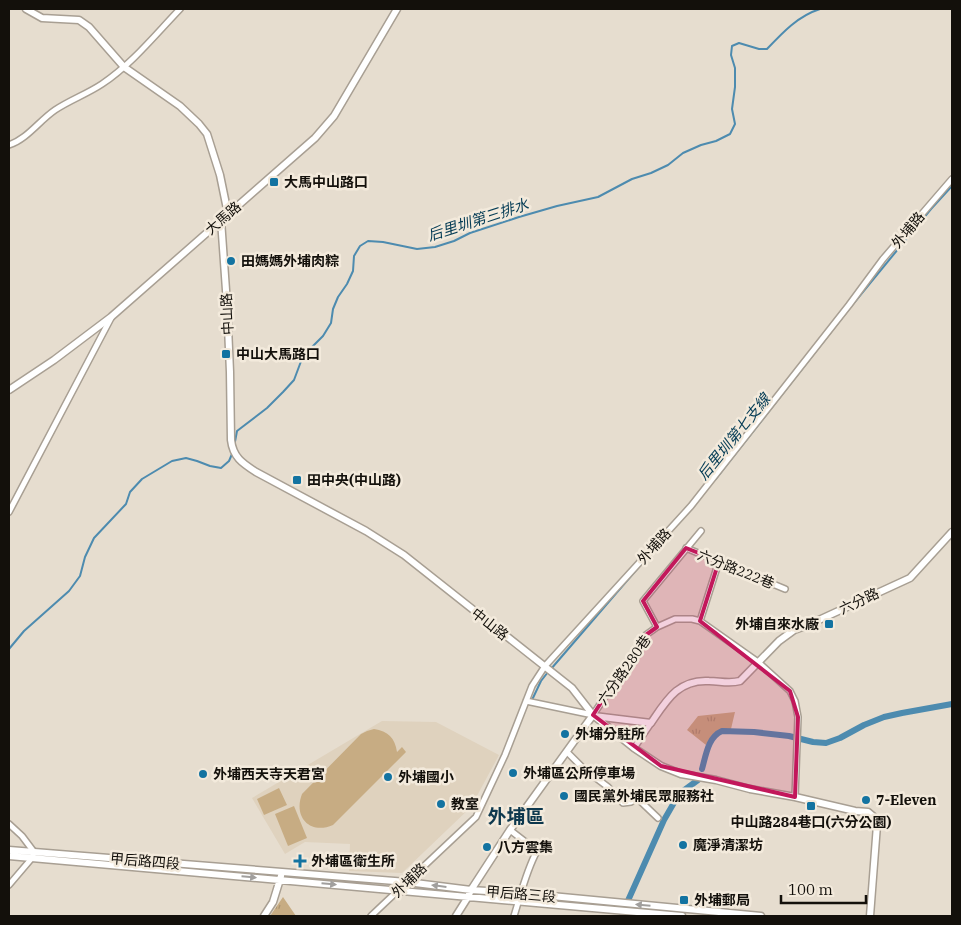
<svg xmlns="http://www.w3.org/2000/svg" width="961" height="925" viewBox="0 0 961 925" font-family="'IBM Plex Serif','Noto Sans TC',serif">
  <defs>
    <pattern id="park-tufts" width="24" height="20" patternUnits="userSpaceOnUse" patternTransform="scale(1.25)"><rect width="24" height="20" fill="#c7ac83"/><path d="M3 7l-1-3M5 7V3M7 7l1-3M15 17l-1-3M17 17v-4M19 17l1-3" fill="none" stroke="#aa9370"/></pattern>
  </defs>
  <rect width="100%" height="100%" fill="#e6ddcf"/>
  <path fill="#dfd2be" d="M382,721l54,1 63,33 -28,52 -69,66 -53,-2 1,-27 -45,-2 -20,12 -33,-56z"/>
  <path fill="#c7ac83" d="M374,729c14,2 21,9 23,23l5,-5 4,5 -73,73c-23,10 -40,-8 -31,-31l59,-60 6,-3z
    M279,788l8,17 -23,10 -7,-16z
    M294,806l13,32 -19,8 -13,-32z"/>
  <path fill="url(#park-tufts)" d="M735,712l-4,17c-16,0 -17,3 -25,16l-19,-15 11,-14z
    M283,897l13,19h-26z"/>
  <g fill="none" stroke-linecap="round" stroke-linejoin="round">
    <path stroke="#4d8baf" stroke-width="2" d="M234,447l3,-16 30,-23 16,-16 11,-12 9,-24 20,-20 8,-13 2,-14 5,-12 9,-13 6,-13 1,-15 6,-10 8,-5 15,1 34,7 18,-2 19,-6 16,-8 49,-16 38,-11 41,-9 34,-18 19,-6 17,-8 15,-12 18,-8 15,-4 14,-7 5,-10 -3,-15 3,-22v-19l-4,-13 1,-9 7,-3 20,6h8c16,-17 31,-33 53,-40
      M715,480l138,-176 78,-95 21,-23
      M9,649l15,-18 45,-40 11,-15 5,-19 9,-19 32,-34 4,-12 12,-13 30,-18 14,-3 11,3 13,5 11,2 8,-7 3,-7
      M551,669l92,-107
      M532,700l9,-19 7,-9"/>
    <path stroke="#4d8baf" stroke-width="6" d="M702,769c4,-14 6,-32 20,-38l32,1 35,4 24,6 13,1 14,-5 24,-13 20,-8 18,-4 50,-9
      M622,914l42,-94 15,-26 19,-14"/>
    <g stroke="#a89f93" stroke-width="8">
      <path id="minor" d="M9,145c18,-6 30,-24 46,-35 15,-10 32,-16 47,-26 30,-20 53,-49 78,-75
        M9,512l102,-194
        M686,548l99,41
        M700,621l19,-60
        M657,627l-14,-26 58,-70
        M526,701l67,14 43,-65 7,-13 14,-10 18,-8h17l8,2 58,41 32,29 5,10 3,16 -3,80
        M634,748l17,-25
        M567,752l17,17 24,18 15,16 8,-1 6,-4 21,20
        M9,824l13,12 12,16 -2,6 -23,27
        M510,830l27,21c-11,20 -16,43 -23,65
        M371,916l105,-99 29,-62 27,-69 13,-20 146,-160 158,-201 34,-46 69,-80"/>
    </g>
    <g stroke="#a89f93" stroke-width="9">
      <path id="tertiary" d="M26,9l16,9 37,2 10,7 35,40 56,39 19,18 8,10 13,41 8,39
        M221,220l6,84 3,68 1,68c2,17 11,23 25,32l110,59 38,24 168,133 21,27 41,33 27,18 20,8 35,6 34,9 45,8 60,14 13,1 6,5 3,8 -7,91
        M9,390l45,-30 57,-43 204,-179 19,-22 63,-107
        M594,716l57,7c15,-22 27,-44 58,-42 11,0 20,3 31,0l39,-40 15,-11 14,-5 102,-47 42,-46
        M9,850l398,32 64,8 49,3 241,23
        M9,856l673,60
        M264,916l9,-14 8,-26
        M456,916l12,-19 3,-7 39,-60 83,-115"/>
    </g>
    <use href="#minor" stroke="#fff" stroke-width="5"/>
    <use href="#tertiary" stroke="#fff" stroke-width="6"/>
  </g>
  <defs><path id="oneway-solid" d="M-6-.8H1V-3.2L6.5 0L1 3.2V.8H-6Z" transform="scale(1.25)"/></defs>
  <g fill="#a19f9d">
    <use href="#oneway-solid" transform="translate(249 877) rotate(5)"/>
    <use href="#oneway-solid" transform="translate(329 884) rotate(5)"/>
    <use href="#oneway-solid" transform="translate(439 886) rotate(-173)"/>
    <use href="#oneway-solid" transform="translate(643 905) rotate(-175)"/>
  </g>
  <path fill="#c2185b" fill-opacity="0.2" stroke="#c2185b" stroke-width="4" stroke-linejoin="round" d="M686,548l33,13 -19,60 90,70 8,26 -3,80 -134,-31 -68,-51 50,-78 14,-10 -14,-26z"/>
  <g fill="#1373a1" stroke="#f3eadc" stroke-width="2">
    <rect x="269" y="177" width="10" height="10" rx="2.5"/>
    <circle cx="231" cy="261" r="5"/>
    <rect x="221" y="349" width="10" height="10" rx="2.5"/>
    <rect x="292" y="475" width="10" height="10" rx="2.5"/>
    <rect x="824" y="619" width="10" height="10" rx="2.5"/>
    <circle cx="565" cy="734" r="5"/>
    <circle cx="513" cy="773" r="5"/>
    <circle cx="203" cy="774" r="5"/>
    <circle cx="388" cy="777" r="5"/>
    <circle cx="564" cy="796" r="5"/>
    <circle cx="866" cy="800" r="5"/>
    <circle cx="441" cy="804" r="5"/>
    <rect x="806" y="801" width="10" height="10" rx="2.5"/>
    <circle cx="683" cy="845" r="5"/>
    <circle cx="487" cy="847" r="5"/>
    <path d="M297.5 853.5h5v5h5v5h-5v5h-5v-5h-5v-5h5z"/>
    <rect x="679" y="895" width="10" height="10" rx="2.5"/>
  </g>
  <g text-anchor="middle" stroke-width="5" stroke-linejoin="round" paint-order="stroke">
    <g font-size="14" font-weight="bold" fill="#13100b" stroke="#f3eadc" text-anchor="start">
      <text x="284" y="187">大馬中山路口</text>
      <text x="241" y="266">田媽媽外埔肉粽</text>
      <text x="236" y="359">中山大馬路口</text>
      <text x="307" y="485">田中央(中山路)</text>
      <text x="819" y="629" text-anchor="end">外埔自來水廠</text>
      <text x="575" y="739">外埔分駐所</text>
      <text x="523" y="778">外埔區公所停車場</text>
      <text x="213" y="779">外埔西天寺天君宮</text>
      <text x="398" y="782">外埔國小</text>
      <text x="574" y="801">國民黨外埔民眾服務社</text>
      <text x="876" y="805">7-Eleven</text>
      <text x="451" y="809">教室</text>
      <text x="811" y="827" text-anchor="middle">中山路284巷口(六分公園)</text>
      <text x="693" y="850">魔淨清潔坊</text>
      <text x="497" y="852">八方雲集</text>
      <text x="311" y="866">外埔區衛生所</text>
      <text x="694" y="905">外埔郵局</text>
    </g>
    <g font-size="14" fill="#13100b" stroke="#f3eadc">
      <text transform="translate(223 218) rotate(-41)" y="5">大馬路</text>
      <text transform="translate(908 230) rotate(-50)" y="5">外埔路</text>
      <text transform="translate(227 314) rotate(-93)" y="5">中山路</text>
      <text transform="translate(654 546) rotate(-48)" y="5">外埔路</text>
      <text transform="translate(736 569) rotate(22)" y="5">六分路222巷</text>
      <text transform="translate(859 601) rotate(-25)" y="5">六分路</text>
      <text transform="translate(490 624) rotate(38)" y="5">中山路</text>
      <text transform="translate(624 670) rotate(-55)" y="5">六分路280巷</text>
      <text transform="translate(145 861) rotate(5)" y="5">甲后路四段</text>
      <text transform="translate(409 880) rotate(-44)" y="5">外埔路</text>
      <text transform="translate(521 894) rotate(5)" y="5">甲后路三段</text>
    </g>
    <g font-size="15" font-style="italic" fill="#053c55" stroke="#f3eadc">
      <text transform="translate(478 220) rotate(-18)" y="5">后里圳第三排水</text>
      <text transform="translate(734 437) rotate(-51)" y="5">后里圳第七支線</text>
    </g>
    <g font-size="19" font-weight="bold" fill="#0d384e" stroke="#f3eadc">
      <text x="516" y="823">外埔區</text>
    </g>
  </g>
  <rect width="961" height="925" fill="none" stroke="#13100b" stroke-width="20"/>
  <path d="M781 895v8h85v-8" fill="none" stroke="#13100b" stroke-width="2.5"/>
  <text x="788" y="895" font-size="15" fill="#13100b" stroke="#f3eadc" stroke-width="4" paint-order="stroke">100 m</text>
</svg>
